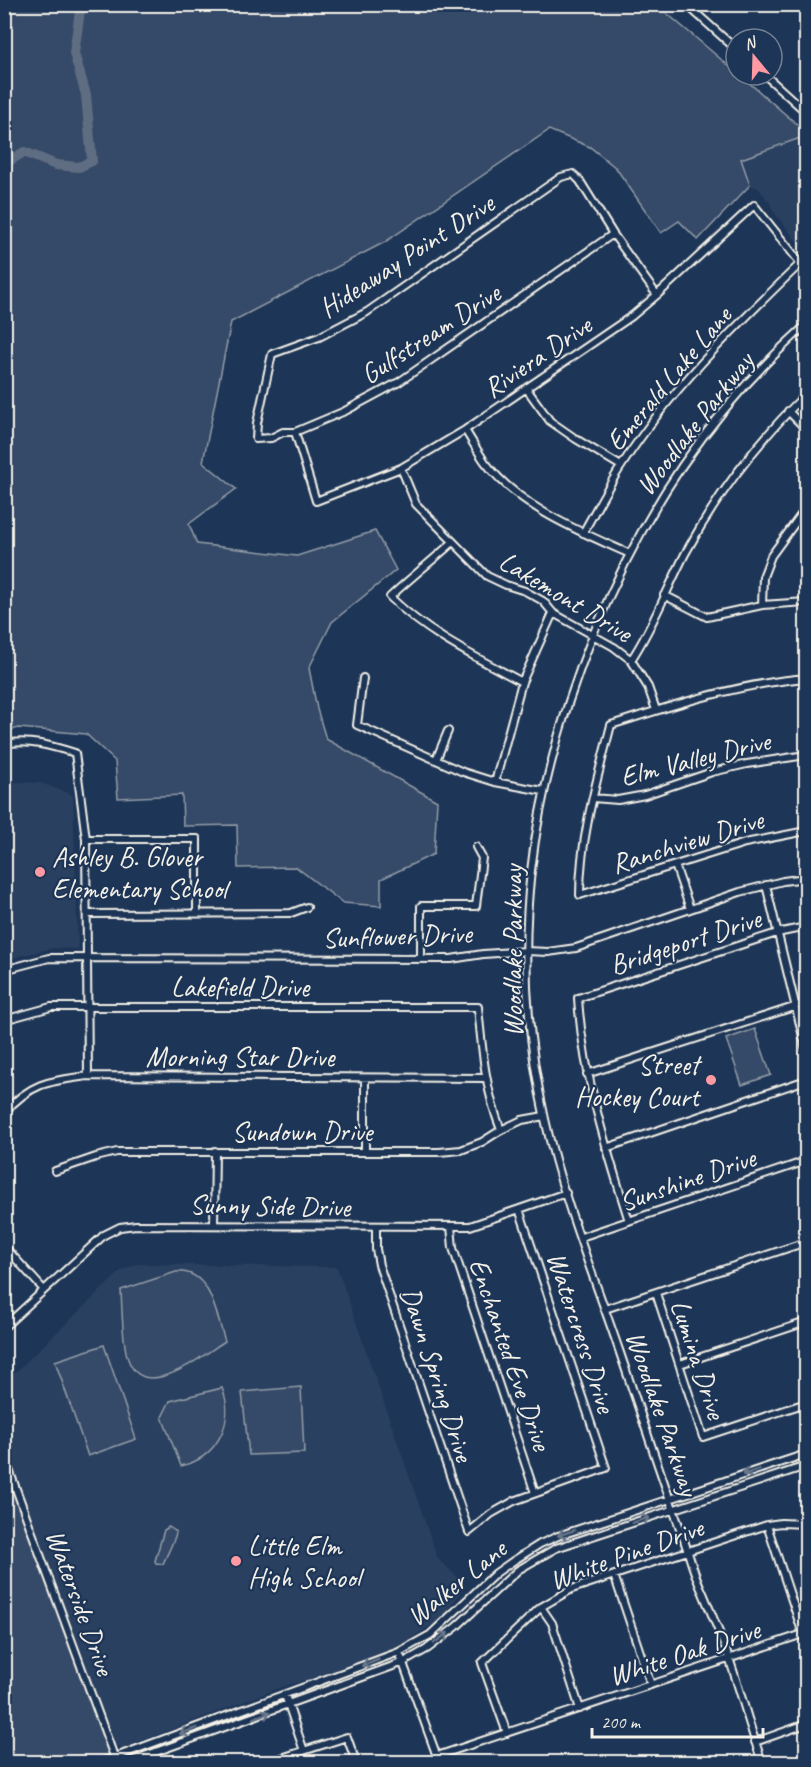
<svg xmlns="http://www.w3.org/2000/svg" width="811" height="1767" viewBox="0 0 811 1767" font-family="Caveat,sans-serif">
  <rect width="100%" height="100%" fill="#1d3557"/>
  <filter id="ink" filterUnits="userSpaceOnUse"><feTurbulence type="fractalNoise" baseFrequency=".0167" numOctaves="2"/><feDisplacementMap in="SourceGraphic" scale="12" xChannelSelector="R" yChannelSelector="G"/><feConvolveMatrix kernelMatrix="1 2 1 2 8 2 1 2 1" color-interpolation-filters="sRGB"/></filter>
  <g filter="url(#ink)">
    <path fill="#2a4060" d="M806,136v117l-33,-42 -3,-8 -12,-15 -8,-3 -10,-26z
      M18,782l23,1 32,12 5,154 -24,-1 -35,8 -14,6v-178z
      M138,1264l199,3 101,292 28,26 -25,34 -50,32 -26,10 -89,28 -153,59 -8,-3 -110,-300v-63l117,-112z"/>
    <path fill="#354a67" stroke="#949ea8" stroke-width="1.5" d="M4,5h653l79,67v3h4l66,57v4l-65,23 9,26 -52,55 -19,-19 -18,12 -45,-65 -26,-21 -41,-17 -164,112 -154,80 -28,140 33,27 -47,35 8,20 100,12 78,-25 21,39 -64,52 -23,46 8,41 9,30 111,62 -3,53 -53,25v27l-38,-3 -47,-36 -58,1 -1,-43 -54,1 -1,-31 -64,3 -3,-37 -29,-27 -67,-6 -14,3z
      M755,1029l16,46 -29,10 -16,-46z
      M176,1272c35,-3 40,43 49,69 -29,19 -91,70 -100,5 -3,-19 -3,-38 -4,-56z
      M104,1345l32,94 -48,17 -33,-95z
      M301,1387l3,66 -55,2 -7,-63z
      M222,1388c14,33 -5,70 -41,78l-19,-49 8,-16z
      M4,1458l111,300 -13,4h-97z
      M169,1527l7,5c0,6 -10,24 -13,32l-7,-1 -1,-2 9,-31z"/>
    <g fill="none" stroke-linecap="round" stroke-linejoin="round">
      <path stroke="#5e6d82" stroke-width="10" d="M4,164l20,-12 32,13 23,2 13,-6 -6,-66 -12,-42 7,-49"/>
      <g stroke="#f4f1e8" stroke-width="10">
        <path id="minor" d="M686,4l50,45
          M802,4l4,5
          M765,75l41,37
          M613,234l-214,148 -54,29 -50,21h-12l-12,6 -15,1 1,-16 15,-69 47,-17 48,-25 194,-135 12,-3 7,7 33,53 44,61
          M526,388l24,33 26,18 45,27
          M788,411l18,18
          M465,430c7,11 13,22 20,32 35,46 94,69 145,92
          M295,432l21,69 85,-33 64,-38 167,-114 25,-21 97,-90 52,65
          M401,468l15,36 71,72 19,9 19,6 18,10 10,12 61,34 17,13 17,27 8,23
          M583,533c13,-23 25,-47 39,-68 49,-77 114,-139 179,-202
          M453,542c-21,19 -43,36 -63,55 39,38 84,59 132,85
          M664,595l43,22 55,-12 44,-3
          M762,605l1,-28 8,-21 35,-48
          M631,660c22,-33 36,-71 54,-106 32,-59 74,-114 121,-160
          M363,678l-6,47 106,47 32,10 48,9
          M806,678c-67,6 -130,26 -195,47 -14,55 -31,112 -31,170l165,-52 61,-12
          M4,744c25,-5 48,2 71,9l11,86 2,237
          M436,760l12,-29
          M495,782l27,-100 31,-69
          M593,798l25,2 27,-5 67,-23 35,-8 59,-9
          M86,839h111v74
          M675,865l15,44
          M766,885l40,164
          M87,914l204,-1 16,-6
          M421,959v-53h55l6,-48 -6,-11
          M4,970l45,-12 402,1 32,-5 44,-3 21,1 28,-4 164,-56 43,-11 23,-3
          M4,1020l47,-13h427c4,41 7,83 23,123
          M587,1074l219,-71
          M4,1113c27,-31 46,-32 84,-37l398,2
          M606,1148l200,-68
          M365,1152v-74
          M55,1171l41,-14 21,-5h322l22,-2 21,-8 19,-12 21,-10 22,-4
          M629,1221c-23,-73 -46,-146 -51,-223l199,-65 29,-6
          M214,1225l1,-74
          M451,1226l2,22 82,245
          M376,1227v22l3,16 90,267 22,-18 23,-13 92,-33 -87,-259
          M581,1237l225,-76
          M4,1246l40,44
          M656,1293l47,144 103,-34
          M605,1309l201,-67
          M4,1327l100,-92 16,-8 16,-2 334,1 96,-33
          M680,1364l126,-42
          M4,1456l112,306
          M767,1525l36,109
          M614,1575l37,110
          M541,1607l11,16 28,86
          M399,1652l40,110
          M285,1695l19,56
          M507,1733l-25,-70 59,-56 31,-18 195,-64 14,-2 25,1
          M755,1742l51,-18
          M437,1756l369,-123
          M102,1762l297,-110 31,-17 66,-62 17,-12 27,-17 18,-8 248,-82
          M128,1762l276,-100 23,-13 29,-22 62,-57 38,-22 250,-82
          M269,1762l78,-25 9,25
          M762,1762c-12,-34 -21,-69 -33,-104 -8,-22 -17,-43 -26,-65 -9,-18 -14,-39 -21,-59 -22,-61 -42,-123 -63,-184 -26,-76 -57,-153 -74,-231 -39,-171 -15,-328 50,-489 49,-120 114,-218 211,-305"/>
      </g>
      <use href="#minor" stroke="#1d3557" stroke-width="6"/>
    </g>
    <defs><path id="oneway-shaft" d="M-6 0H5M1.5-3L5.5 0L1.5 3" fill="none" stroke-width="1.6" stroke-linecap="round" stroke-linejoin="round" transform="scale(1.5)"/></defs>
    <g stroke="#68778a">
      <use href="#oneway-shaft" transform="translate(751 1472) rotate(162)"/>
      <use href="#oneway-shaft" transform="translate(641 1520) rotate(-18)"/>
      <use href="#oneway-shaft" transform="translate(566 1533) rotate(161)"/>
      <use href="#oneway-shaft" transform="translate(441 1638) rotate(-37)"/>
      <use href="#oneway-shaft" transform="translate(370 1663) rotate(159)"/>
      <use href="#oneway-shaft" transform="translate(262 1715) rotate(-20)"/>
      <use href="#oneway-shaft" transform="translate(188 1731) rotate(160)"/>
    </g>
  </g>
  <g fill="#ff9aa2" stroke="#1d3557" stroke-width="2">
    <circle cx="40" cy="872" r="6"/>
    <circle cx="711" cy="1080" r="6"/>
    <circle cx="236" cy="1561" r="6"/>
  </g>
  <g text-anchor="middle" stroke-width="4.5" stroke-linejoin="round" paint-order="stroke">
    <g font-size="28" fill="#f4f1e8" stroke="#1d3557">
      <text transform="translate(406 255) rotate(-33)" y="10">Hideaway Point Drive</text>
      <text transform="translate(430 333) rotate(-33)" y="10">Gulfstream Drive</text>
      <text transform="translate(537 356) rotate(-34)" y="10">Riviera Drive</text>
      <text transform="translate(668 378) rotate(-50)" y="10">Emerald Lake Lane</text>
      <text transform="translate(694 423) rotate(-52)" y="10">Woodlake Parkway</text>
      <text transform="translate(566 596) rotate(31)" y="10">Lakemont Drive</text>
      <text transform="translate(695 758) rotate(-14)" y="10">Elm Valley Drive</text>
      <text transform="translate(687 841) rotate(-17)" y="10">Ranchview Drive</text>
      <text transform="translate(397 935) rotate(-2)" y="10">Sunflower Drive</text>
      <text transform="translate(685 941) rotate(-18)" y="10">Bridgeport Drive</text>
      <text transform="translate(512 951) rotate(-90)" y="10">Woodlake Parkway</text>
      <text x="240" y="996">Lakefield Drive</text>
      <text x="240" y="1066">Morning Star Drive</text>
      <text x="302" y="1141">Sundown Drive</text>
      <text transform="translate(687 1179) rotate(-19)" y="10">Sunshine Drive</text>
      <text transform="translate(270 1205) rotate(1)" y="10">Sunny Side Drive</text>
      <text transform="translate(582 1332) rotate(72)" y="10">Watercress Drive</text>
      <text transform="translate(511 1354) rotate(71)" y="10">Enchanted Eve Drive</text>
      <text transform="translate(699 1359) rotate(72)" y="10">Lumina Drive</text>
      <text transform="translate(438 1374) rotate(72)" y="10">Dawn Spring Drive</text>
      <text transform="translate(663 1413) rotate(71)" y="10">Woodlake Parkway</text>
      <text transform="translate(626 1553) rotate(-20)" y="10">White Pine Drive</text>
      <text transform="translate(456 1582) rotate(-39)" y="10">Walker Lane</text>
      <text transform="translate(81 1602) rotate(70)" y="10">Waterside Drive</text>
      <text transform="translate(684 1652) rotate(-18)" y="10">White Oak Drive</text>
    </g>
    <g font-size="28" fill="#f4f1e8" stroke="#1d3557" text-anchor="start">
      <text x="52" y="866">Ashley B. Glover<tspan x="52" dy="32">Elementary School</tspan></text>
      <text x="699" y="1074" text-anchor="end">Street<tspan x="699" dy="32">Hockey Court</tspan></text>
      <text x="248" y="1555">Little Elm<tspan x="248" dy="32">High School</tspan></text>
    </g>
  </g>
  <rect width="811" height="1767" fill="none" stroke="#1d3557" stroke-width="24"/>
  <rect x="12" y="12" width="787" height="1743" fill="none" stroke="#f4f1e8" stroke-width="2" filter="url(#ink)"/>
  <g transform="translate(754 57) rotate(341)"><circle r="28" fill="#1d3557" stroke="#738091" stroke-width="1.5"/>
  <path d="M0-4.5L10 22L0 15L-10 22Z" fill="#ff9aa2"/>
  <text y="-9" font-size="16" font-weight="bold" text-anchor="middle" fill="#f4f1e8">N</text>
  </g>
  <path d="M592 1728v9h171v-9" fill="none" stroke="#f4f1e8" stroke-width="3"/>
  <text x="601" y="1728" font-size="18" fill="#f4f1e8" stroke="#1d3557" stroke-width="4.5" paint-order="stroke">200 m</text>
</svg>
